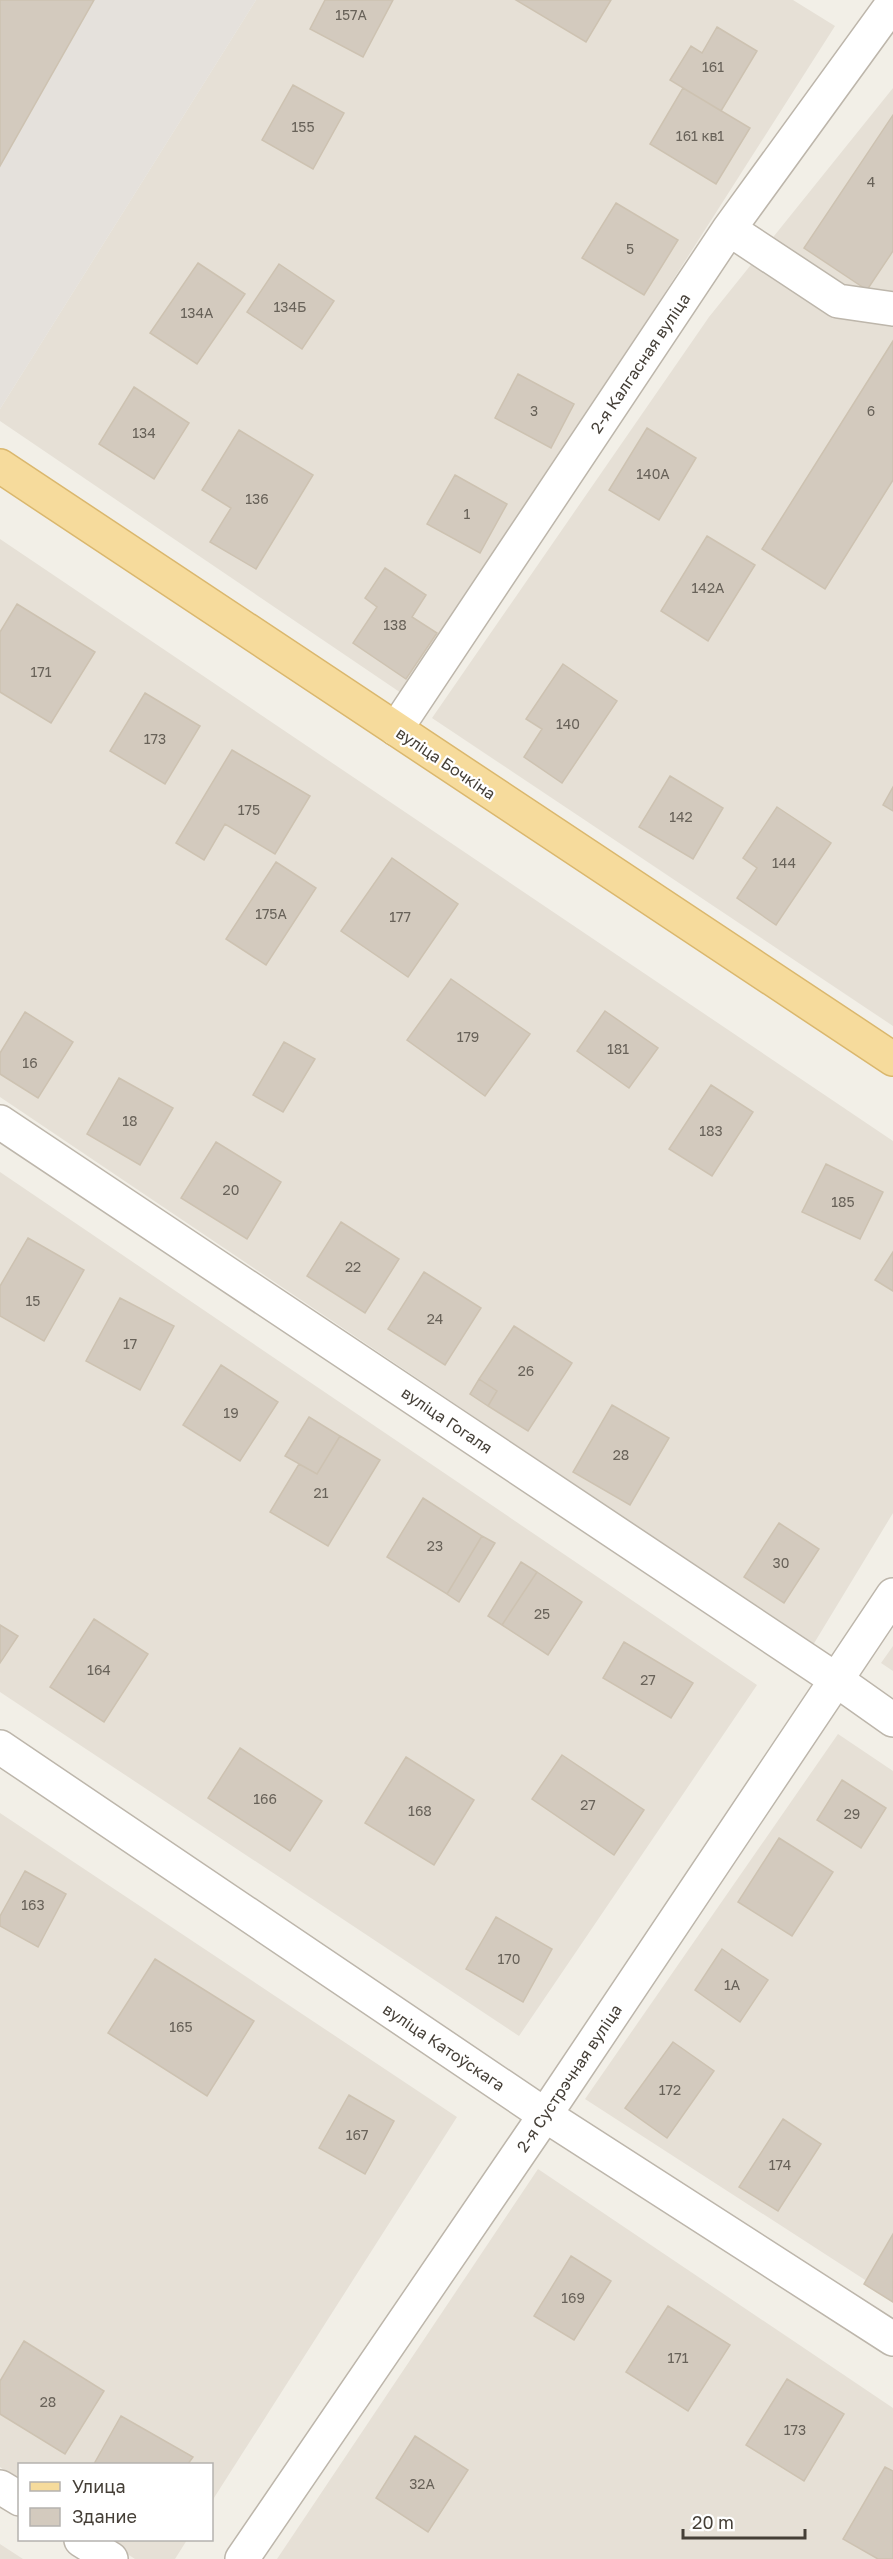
<svg xmlns="http://www.w3.org/2000/svg" width="893" height="2559" viewBox="0 0 893 2559" font-family="'Golos Text',sans-serif">
  <rect width="100%" height="100%" fill="#f2efe7"/>
  <path fill="#e6e0d6" d="M256,0h537l42,26 -428,671 -407,-276v-12z
    M893,88v938l-461,-308 277,-401z
    M0,539l893,602v372l-80,132 -813,-548z
    M0,1172l757,513 -238,351 -519,-344z
    M893,1646v25l-12,-8z
    M838,1734l55,37v527l-308,-199z
    M0,1813l457,304 -245,384v-37h-192l-1,17 -19,-14z
    M538,2169l355,239v151h-616z
    M106,2540h81l-12,19h-40z
    M0,2544l23,15h-23z"/>
  <path fill="#e5e1dc" d="M0,0h256l-256,409z"/>
  <path fill="#d3cabe" stroke="#cdc2b1" stroke-width="1.5" d="M0,0h94l-94,166z
    M325,0h68l-30,57 -53,-28z
    M516,0h95l-25,42z
    M717,27l40,24 -36,60 -51,-31 21,-34 11,7z
    M293,85l51,28 -31,56 -51,-29z
    M683,88l67,40 -34,56 -66,-40z
    M893,115v136l-26,39 -63,-42z
    M616,203l62,37 -34,55 -62,-37z
    M198,263l47,31 -48,70 -47,-31z
    M279,264l55,37 -32,48 -55,-37z
    M893,341v139l-68,109 -63,-40z
    M518,374l56,30 -23,44 -56,-30z
    M134,387l55,36 -35,56 -55,-35z
    M647,428l49,30 -37,62 -50,-30z
    M239,430l74,45 -57,94 -46,-27 21,-34 -29,-18z
    M455,475l52,29 -27,49 -53,-29z
    M707,536l48,29 -47,76 -47,-30z
    M385,568l41,27 -14,22 25,16 -31,46 -53,-36 24,-36 -12,-9z
    M17,604l78,48 -44,71 -51,-31v-60z
    M563,664l54,37 -55,82 -38,-26 18,-28 -16,-10z
    M145,693l55,33 -35,58 -55,-33z
    M232,750l78,46 -35,58 -50,-30 -21,36 -28,-17z
    M670,776l53,32 -30,51 -54,-32z
    M893,787v24l-10,-6z
    M777,807l54,36 -55,82 -39,-27 20,-30 -14,-10z
    M392,858l66,46 -50,73 -67,-46z
    M276,862l40,26 -50,77 -40,-26z
    M451,979l79,55 -45,62 -78,-56z
    M605,1011l53,37 -29,40 -52,-37z
    M25,1012l48,30 -35,56 -38,-24v-21z
    M284,1042l31,17 -32,53 -30,-17z
    M119,1078l54,30 -33,57 -53,-31z
    M711,1085l42,27 -41,64 -43,-27z
    M216,1142l65,40 -34,57 -66,-41z
    M826,1164l57,28 -23,47 -58,-27z
    M341,1222l58,37 -34,54 -58,-37z
    M28,1238l56,32 -40,71 -44,-25v-30z
    M893,1252v39l-18,-11z
    M424,1272l57,36 -36,57 -57,-36z
    M120,1298l54,28 -34,64 -54,-29z
    M514,1326l58,37 -44,68 -40,-25 9,-15 -18,-12z
    M221,1365l57,37 -38,59 -57,-36z
    M479,1379l18,12 -9,15 -18,-12z
    M612,1405l57,33 -39,67 -57,-33z
    M309,1417l31,19 -23,38 -32,-18z
    M340,1436l40,24 -52,86 -58,-34 29,-48 18,10z
    M423,1498l59,38 -35,58 -60,-37z
    M779,1523l40,26 -35,54 -40,-26z
    M482,1536l13,7 -36,59 -12,-8z
    M521,1562l16,10 -35,53 -14,-9z
    M537,1572l45,30 -34,53 -46,-30z
    M94,1619l54,35 -44,68 -54,-35z
    M0,1625l18,11 -18,27z
    M624,1642l69,41 -22,35 -68,-40z
    M240,1748l82,53 -32,50 -82,-53z
    M562,1755l82,55 -30,45 -82,-56z
    M406,1757l68,43 -40,65 -69,-42z
    M842,1780l44,28 -25,40 -44,-28z
    M779,1838l54,34 -41,64 -54,-34z
    M25,1871l41,23 -28,53 -38,-21v-10z
    M496,1917l56,32 -29,53 -57,-33z
    M722,1949l46,31 -28,42 -45,-32z
    M155,1959l99,62 -47,75 -99,-63z
    M673,2042l41,29 -47,67 -42,-30z
    M349,2095l45,26 -29,53 -46,-26z
    M783,2119l38,25 -43,67 -39,-24z
    M893,2234v68l-29,-18z
    M571,2256l40,25 -37,59 -40,-24z
    M668,2306l62,39 -42,66 -62,-39z
    M24,2341l80,50 -39,63 -65,-40v-33z
    M787,2379l57,35 -40,67 -58,-36z
    M121,2416l72,41 -5,7h-94z
    M415,2436l53,34 -40,62 -52,-34z
    M885,2467l8,4v88h-15l-35,-20z"/>
  <g fill="none" stroke-linecap="round" stroke-linejoin="round">
    <g stroke="#bdb6ab" stroke-width="36">
      <path id="minor" d="M729,229l109,72 55,8
        M396,729l333,-500 164,-226
        M0,1122l835,557 58,41
        M0,1747l545,368 348,224
        M0,2487l20,12
        M81,2540l30,19
        M242,2559l303,-444 348,-520"/>
    </g>
    <g stroke="#dab76d" stroke-width="36">
      <path id="major" d="M0,466l893,593"/>
    </g>
    <use href="#minor" stroke="#fff" stroke-width="33"/>
    <use href="#major" stroke="#f6db9c" stroke-width="33"/>
  </g>
  <g text-anchor="middle" stroke-width="4.5" stroke-linejoin="round" paint-order="stroke">
    <g font-size="14" fill="#686259">
      <text x="351" y="20">157А</text>
      <text x="713" y="72">161</text>
      <text x="303" y="132">155</text>
      <text x="700" y="141">161 кв1</text>
      <text x="871" y="187">4</text>
      <text x="630" y="254">5</text>
      <text x="290" y="312">134Б</text>
      <text x="197" y="318">134А</text>
      <text x="534" y="416">3</text>
      <text x="871" y="416">6</text>
      <text x="144" y="438">134</text>
      <text x="653" y="479">140А</text>
      <text x="257" y="504">136</text>
      <text x="467" y="519">1</text>
      <text x="708" y="593">142А</text>
      <text x="395" y="630">138</text>
      <text x="41" y="677">171</text>
      <text x="568" y="729">140</text>
      <text x="155" y="744">173</text>
      <text x="249" y="815">175</text>
      <text x="681" y="822">142</text>
      <text x="784" y="868">144</text>
      <text x="271" y="919">175А</text>
      <text x="400" y="922">177</text>
      <text x="468" y="1042">179</text>
      <text x="618" y="1054">181</text>
      <text x="30" y="1068">16</text>
      <text x="130" y="1126">18</text>
      <text x="711" y="1136">183</text>
      <text x="231" y="1195">20</text>
      <text x="843" y="1207">185</text>
      <text x="353" y="1272">22</text>
      <text x="33" y="1306">15</text>
      <text x="435" y="1324">24</text>
      <text x="130" y="1349">17</text>
      <text x="526" y="1376">26</text>
      <text x="231" y="1418">19</text>
      <text x="621" y="1460">28</text>
      <text x="321" y="1498">21</text>
      <text x="435" y="1551">23</text>
      <text x="781" y="1568">30</text>
      <text x="542" y="1619">25</text>
      <text x="99" y="1675">164</text>
      <text x="648" y="1685">27</text>
      <text x="265" y="1804">166</text>
      <text x="588" y="1810">27</text>
      <text x="420" y="1816">168</text>
      <text x="852" y="1819">29</text>
      <text x="33" y="1910">163</text>
      <text x="509" y="1964">170</text>
      <text x="732" y="1990">1А</text>
      <text x="181" y="2032">165</text>
      <text x="670" y="2095">172</text>
      <text x="357" y="2140">167</text>
      <text x="780" y="2170">174</text>
      <text x="573" y="2303">169</text>
      <text x="678" y="2363">171</text>
      <text x="48" y="2407">28</text>
      <text x="795" y="2435">173</text>
      <text x="422" y="2489">32А</text>
    </g>
    <g font-size="16" fill="#453f37" stroke="#fff">
      <text transform="translate(640 363) rotate(-56)" y="6">2-я Калгасная вуліца</text>
      <text transform="translate(446 763) rotate(34)" y="6">вуліца Бочкіна</text>
      <text transform="translate(447 1420) rotate(34)" y="6">вуліца Гогаля</text>
      <text transform="translate(444 2047) rotate(34)" y="6">вуліца Катоўскага</text>
      <text transform="translate(569 2078) rotate(-56)" y="6">2-я Сустрэчная вуліца</text>
    </g>
  </g>
  <rect x="18" y="2463" width="195" height="78" fill="#ffffff" stroke="#b5b2af" stroke-width="1.5"/>
  <rect x="30" y="2482" width="30" height="9" fill="#f6db9c" stroke="#b5b2af" stroke-width="1.5"/>
  <text x="72" y="2493" font-size="18" fill="#453f37">Улица</text>
  <rect x="30" y="2508" width="30" height="18" fill="#d3cabe" stroke="#b5b2af" stroke-width="1.5"/>
  <text x="72" y="2523" font-size="18" fill="#453f37">Здание</text>
  <path d="M683 2529v9h122v-9" fill="none" stroke="#453f37" stroke-width="3"/>
  <text x="692" y="2529" font-size="18" fill="#453f37" stroke="#ffffff" stroke-width="4.5" paint-order="stroke">20 m</text>
</svg>
